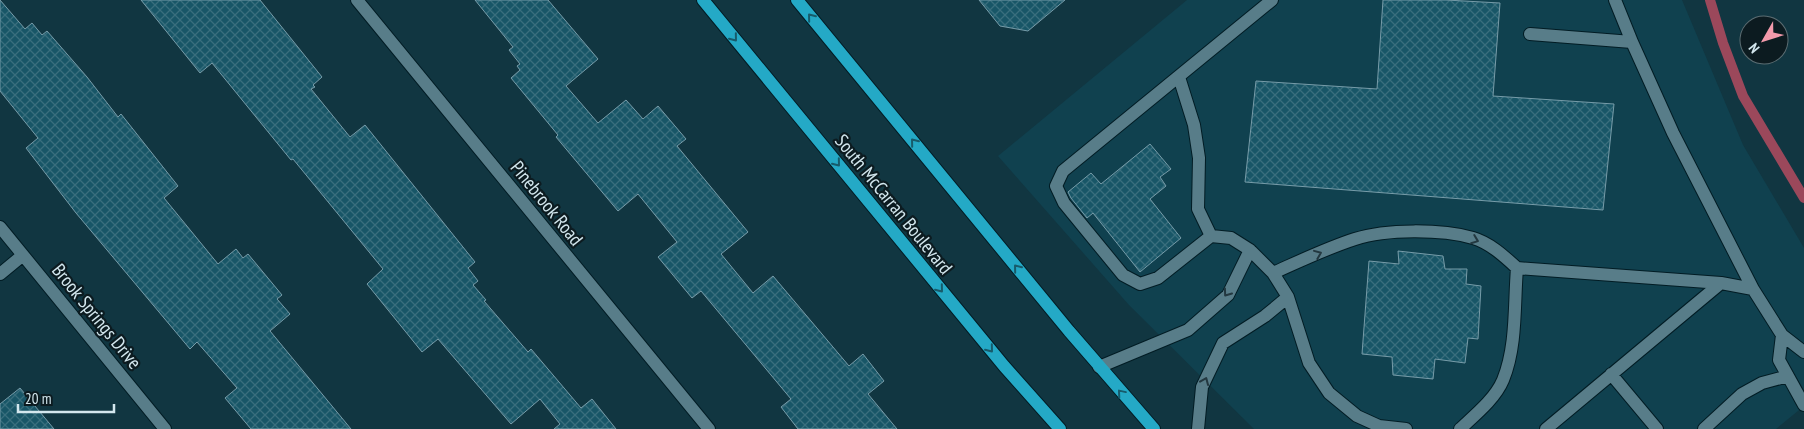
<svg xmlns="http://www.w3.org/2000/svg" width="1804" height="429" viewBox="0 0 1804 429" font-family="'PT Sans Narrow',sans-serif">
  <defs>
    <pattern id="building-cross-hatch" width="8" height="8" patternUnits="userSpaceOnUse" patternTransform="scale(1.25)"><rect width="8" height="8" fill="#185667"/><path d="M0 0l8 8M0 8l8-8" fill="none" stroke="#396e7d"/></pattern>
  </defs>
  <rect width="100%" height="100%" fill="#113641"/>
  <path fill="#10414f" d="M1187,0h495l61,145 61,103v158l-28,23h-522l-125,-124 -131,-149z"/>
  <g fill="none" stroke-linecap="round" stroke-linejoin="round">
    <path stroke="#9b485b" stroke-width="10" d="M1710,0l13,43 20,53 61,102"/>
  </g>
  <path fill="url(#building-cross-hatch)" stroke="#779ca9" d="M0,0l25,29 7,-6 10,12 5,-4 40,46 31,40 3,-3 57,72 -14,12 54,66 18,-15 7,9 5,-4 34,41 -5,4 13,15 -20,17 81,98h-100l-26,-31 12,-10 -40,-46 -7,7 -114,-136 -50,-65 12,-10 -38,-47z
    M141,0h119l62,77 -9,8 2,2 -4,2 39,48 15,-12 110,137 -7,6 10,13 -5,4 13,15 -2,1 44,51 3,-3 50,59 11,-9 24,30h-62l6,-5 -20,-25 -29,25 -73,-85 -16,13 -55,-68 16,-15 -90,-110 -2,1 -79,-97 -12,10z
    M475,0h73l50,59 -32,27 32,37 28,-23 17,19 15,-13 28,33 -9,7 71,86 -27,22 32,39 20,-17 76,90 14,-12 21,27 -16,13 29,35h-99l-17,-22 10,-8 -90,-108 -9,7 -34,-41 19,-15 -39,-48 -20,17 -62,-74 2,-2 -47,-57 9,-8 -3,-4 3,-2 -11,-14 4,-3z
    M979,0h86l-37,31 -28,-5z
    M1383,0h63l54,3 -7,93 121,8 -11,106 -358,-28 11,-101 121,8z
    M1150,144l21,25 -11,8 6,9 -16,13 31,39 -41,34 -47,-59 -6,5 -16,-20 -3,-6 23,-19 10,11z
    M1398,251l45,5 2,13h22l-1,15 15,2 -3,53 -10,-1 -3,25 -30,-4 -2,20 -40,-4 -1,-18 -30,-3 7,-93 30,3z
    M20,388l34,41h-54v-25z"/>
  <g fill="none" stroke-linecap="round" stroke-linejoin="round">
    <g stroke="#021c24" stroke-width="14">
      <path id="minor" d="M357,0l352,429
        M1272,0l-209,171 -7,15 8,17 59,72 17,9 18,-6 53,-42 20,2 19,12 23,23 15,24 21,66 20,30 28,23 22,10 27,3
        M1615,0l17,42 41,91 80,156 29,46 22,17
        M1530,34l102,8
        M1179,77l15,48 5,33 -1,51 13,27
        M0,227l165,202
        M1273,273c27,-12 54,-25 82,-34 31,-10 86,-10 118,-1 17,5 31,18 44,30l204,15
        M0,274l23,-19
        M1782,335l-3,25 25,45
        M1099,367l89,-37 40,-35 22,-45
        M1611,374l46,55
        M1198,429l4,-42 21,-44 42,-27 23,-19
        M1460,429c15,-14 35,-30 43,-49 14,-34 11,-76 14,-112
        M1546,429l175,-146 32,6
        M1704,429l38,-35 20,-11 26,-7"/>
    </g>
    <g stroke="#021c24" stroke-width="14">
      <path id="major" d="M703,0l301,366 56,63
        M797,0l272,331 85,98"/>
    </g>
    <use href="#minor" stroke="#587d89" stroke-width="12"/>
    <use href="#major" stroke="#24a9c6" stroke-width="12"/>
  </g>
  <defs><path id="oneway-chevron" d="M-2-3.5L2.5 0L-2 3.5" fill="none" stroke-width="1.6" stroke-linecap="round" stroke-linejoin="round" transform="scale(1.25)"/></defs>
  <g stroke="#175b6b">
    <use href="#oneway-chevron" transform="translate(811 17) rotate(-129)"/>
    <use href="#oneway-chevron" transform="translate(734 38) rotate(51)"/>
    <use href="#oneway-chevron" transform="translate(914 142) rotate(-129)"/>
    <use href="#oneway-chevron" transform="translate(837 163) rotate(51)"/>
    <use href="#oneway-chevron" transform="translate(1017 268) rotate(-129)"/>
    <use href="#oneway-chevron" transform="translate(940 289) rotate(51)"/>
    <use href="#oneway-chevron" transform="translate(990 349) rotate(51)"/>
    <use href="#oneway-chevron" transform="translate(1121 393) rotate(-130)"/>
  </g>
  <g stroke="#233840">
    <use href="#oneway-chevron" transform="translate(1475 240) rotate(21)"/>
    <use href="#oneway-chevron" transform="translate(1318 254) rotate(-22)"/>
    <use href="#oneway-chevron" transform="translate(1227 293) rotate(126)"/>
    <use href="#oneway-chevron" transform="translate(1205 381) rotate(-67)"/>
  </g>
  <g text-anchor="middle" stroke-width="4.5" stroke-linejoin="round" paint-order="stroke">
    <g font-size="19" fill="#d3e7ee" stroke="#0c1b20">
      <text transform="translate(547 203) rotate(51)" y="7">Pinebrook Road</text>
      <text transform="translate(894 204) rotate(51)" y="7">South McCarran Boulevard</text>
      <text transform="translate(97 316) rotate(51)" y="7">Brook Springs Drive</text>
    </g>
  </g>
  <g transform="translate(1764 40) rotate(231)"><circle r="24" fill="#0c1b20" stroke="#5c6d72"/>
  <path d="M0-4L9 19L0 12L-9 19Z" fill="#f39aab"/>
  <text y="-8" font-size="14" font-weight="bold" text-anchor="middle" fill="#d3e7ee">N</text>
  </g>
  <path d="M18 404v8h96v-8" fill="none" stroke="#d3e7ee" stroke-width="2.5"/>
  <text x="25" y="404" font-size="15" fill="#d3e7ee" stroke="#0c1b20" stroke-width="4" paint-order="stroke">20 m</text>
</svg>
